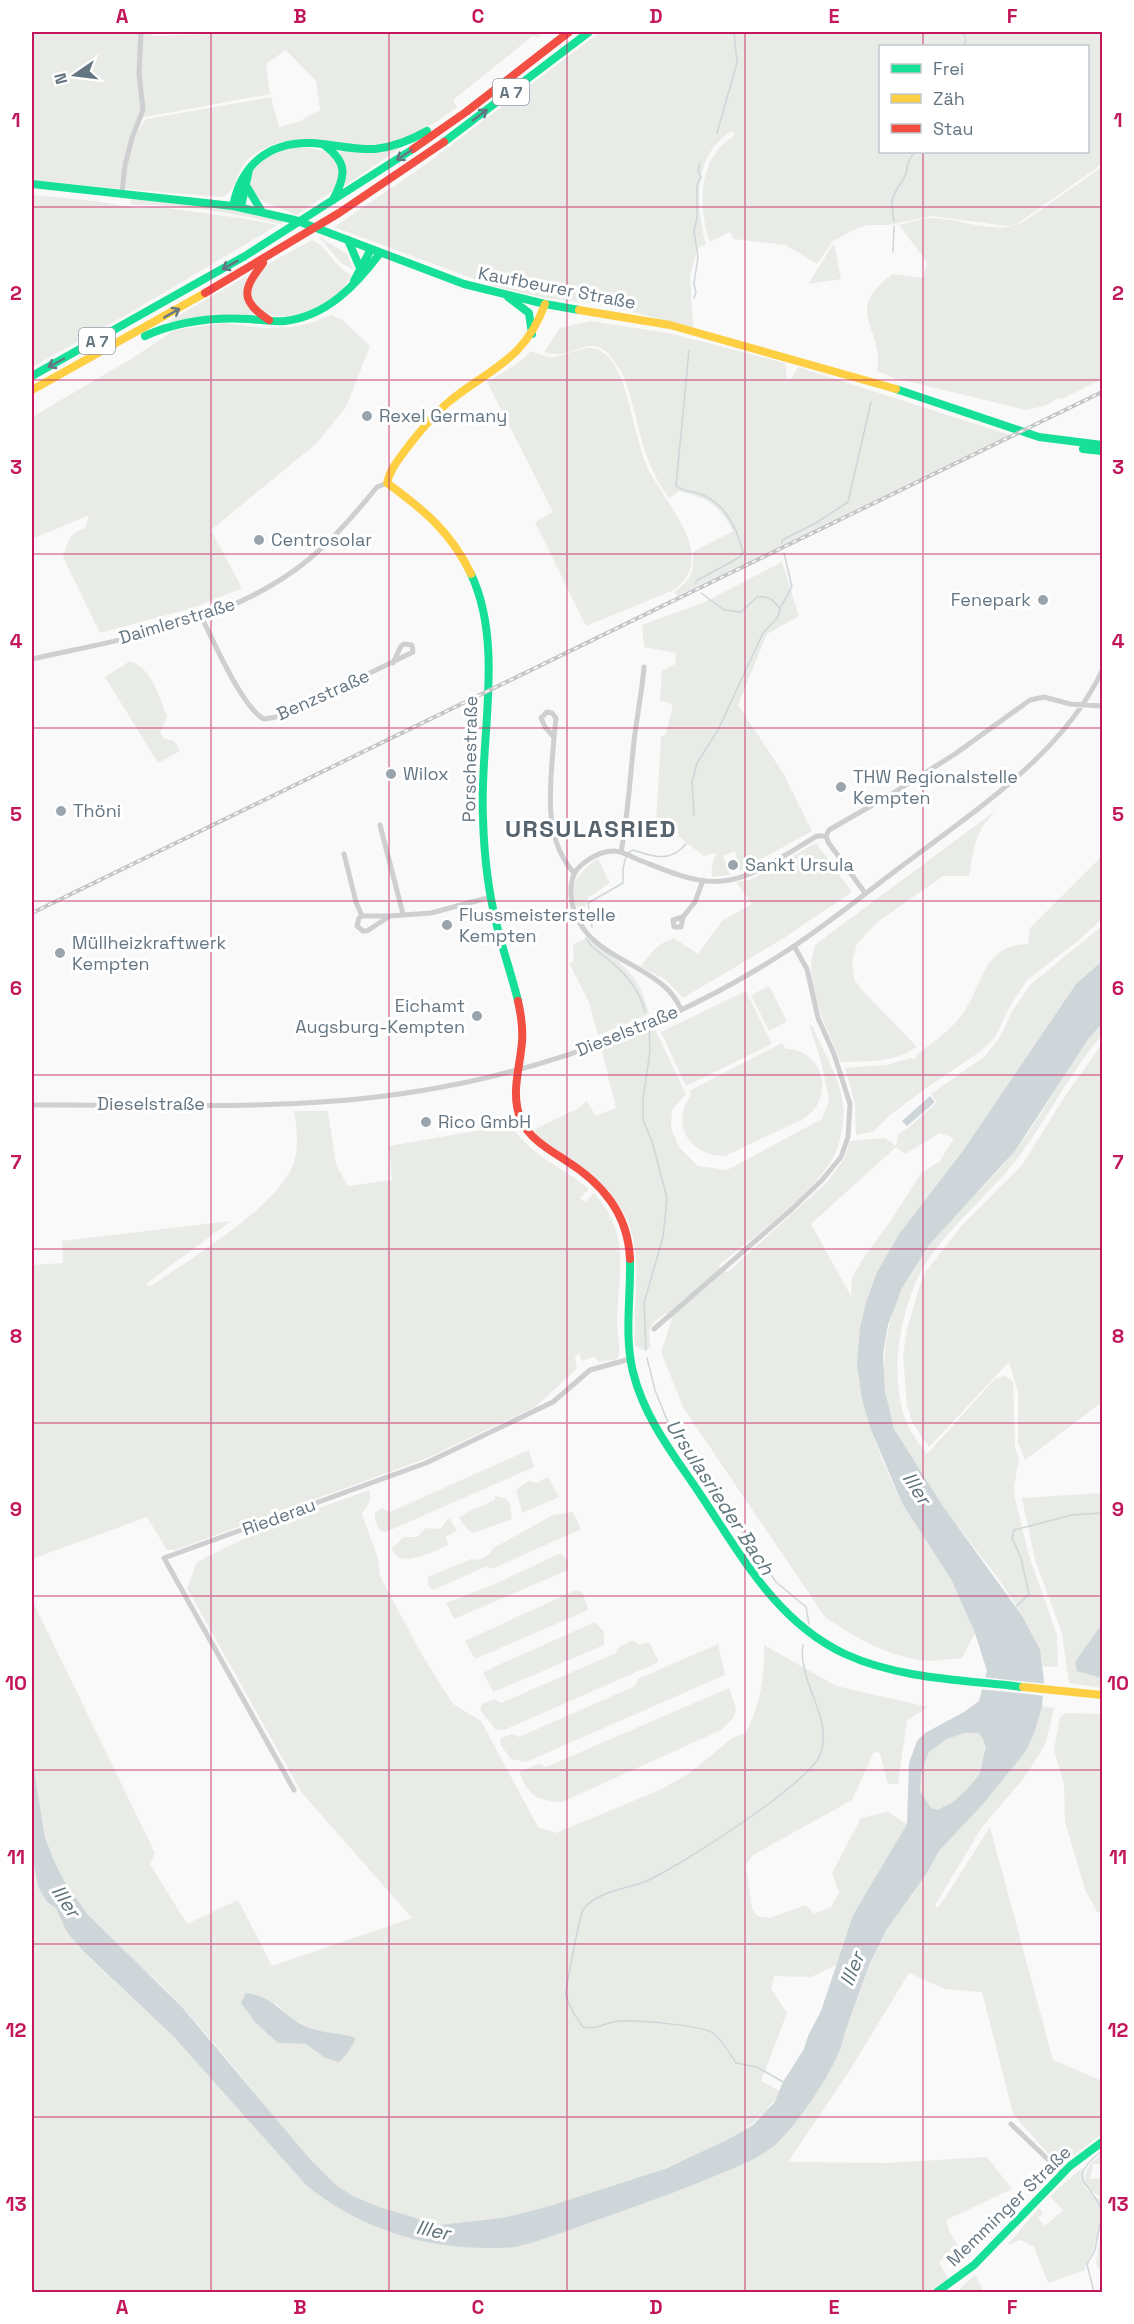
<svg xmlns="http://www.w3.org/2000/svg" width="1134" height="2324" viewBox="0 0 1134 2324" font-family="'Space Grotesk',sans-serif">
  <rect width="100%" height="100%" fill="#f9f9f9"/>
  <path fill="#e8ebe6" fill-rule="evenodd" d="M32,32h118l3,4 63,-2 7,-2h322l-9,6 -2,-3 -81,65 4,7c-30,22 -61,43 -100,39 -29,-3 -54,-12 -82,-2 -11,4 -24,10 -31,20 -8,11 -8,28 -22,33l-97,-8c1,-26 5,-49 21,-70l125,-22 8,30 19,-5 22,-12 -4,-29 -30,-31 -20,14 4,30 -130,24c-11,23 -16,45 -19,71l-89,-9z
    M600,32h502v132l-85,60 -10,2 -75,-10 -44,9h-21l-9,3 -25,13 -16,23 -31,-19 -52,-6 -4,-7 -20,10c-13,-37 -12,-85 25,-107l-3,-4c-39,23 -37,74 -26,113l-8,4 -8,27 3,52 -94,-23 -54,-6 -52,-12 -159,-59 91,-62zM880,46h208v106h-208z
    M402,147l-59,40 -3,-36z
    M294,148h16l20,5 11,19 -7,18 -37,25c-13,-6 -29,-9 -40,-18 -4,-4 -6,-7 -6,-13 -2,-23 24,-31 43,-36z
    M1102,167v212l-40,20 -3,-1 -15,8 -18,4 -132,-32 -17,-7c9,-42 -37,-59 16,-97l30,4 4,-16 -28,-37c10,-2 21,-7 32,-7 30,0 64,18 92,4z
    M32,195l64,6 39,7 24,-1 81,11 38,7 -152,90 -94,52z
    M131,198l105,12 48,11 -3,3c-48,-11 -97,-20 -146,-19l-4,-1z
    M318,236l29,18 6,16 -13,-8z
    M312,240c18,8 20,25 39,35 -3,5 -6,11 -10,15 -20,20 -77,45 -89,6 -2,-6 -1,-13 2,-18 13,-17 40,-27 58,-38z
    M834,243l7,36 -33,5z
    M247,276l9,40 -89,6z
    M331,315l10,4 29,27 -24,61 -29,36 -106,87 31,58 -49,20 -93,25 -37,-76c6,-16 5,-23 22,-29l4,-13 -57,24v-122l99,-58 44,-29 48,-7 41,5 29,-1 18,-4z
    M590,321l78,12 117,30 2,15 4,1 7,-12 212,68 -333,161 -3,-4c18,-13 20,-18 19,-40l40,-21c-14,-26 -25,-33 -54,-40l-10,7c-29,-39 -29,-77 -45,-121 -32,-60 -42,-13 -80,-25l16,-24z
    M587,348c19,-1 27,15 34,30 10,27 14,56 24,84 14,37 77,92 29,128l-88,36 -51,-104 18,-10 -66,-130 30,-18 14,-13 20,7z
    M782,562l17,54 -32,18 -29,71 45,68 29,58 -72,40 -5,-20 -12,5 7,19 -18,2c-1,-9 1,-17 4,-24l-12,3 -25,-19 -4,-16 -19,4 5,-88 5,-3 7,-30 -13,-3 2,-30 13,-7 1,-11 -32,-6 -2,-22 63,-23z
    M130,661c21,6 30,37 37,56l-7,15 3,6 11,3 6,10 -22,12 -53,-86z
    M995,811c-4,6 -11,12 -14,19 -8,13 -9,31 -12,46h-26l-67,47 -19,21 -5,19 2,16 8,11 55,57c-23,16 -49,14 -76,15 -13,-31 -41,-85 -25,-118z
    M816,843l36,49 -68,46 -101,60 -17,-18 -25,-13c9,-14 16,-23 33,-29l24,16 24,-33 30,-17 -16,-22 14,-2z
    M1102,856v63l-23,21 -52,40 -18,28 -14,29 -14,14 -59,40 -33,25 -16,16 -17,3 -1,-32 -10,-35 41,-3 25,-7 3,1 5,-6c14,-11 31,-22 42,-37 23,-30 20,-71 67,-72l2,-16z
    M598,859l12,24 -22,15 -5,18c-19,-25 -8,-43 15,-57z
    M1102,926v35l-26,23 -114,168 -63,82 -23,40 -16,54 11,102 12,32 19,41 50,78 23,52 -13,25c-13,1 -29,4 -42,2 -32,-4 -69,-25 -95,-43l-141,-208 -23,-57 11,-33 -6,-6c-18,12 -18,14 -15,35l-8,2 -8,-4c-2,-32 4,-65 0,-97 -6,-55 -51,-82 -94,-110l-5,-5 -1,-5 42,-20 10,-8 9,15 20,-8 -15,-60 53,-21 32,67 -14,16 -1,18 8,19 19,19 29,4 95,-51 7,-19 -7,-35 -13,-41 4,3c10,24 27,51 30,77 2,15 -2,36 -8,50 -17,36 -85,86 -117,112l10,6 99,-90 17,-23 6,-18 35,-3 11,8 2,-12 10,-6 29,-26 -6,-8 54,-38 15,-19 13,-27 18,-26zM940,1133l14,5 -14,23 -19,12 -29,46 -28,38 -12,21 -1,18 -40,-72 85,-77 9,7z
    M588,938c32,25 51,34 61,76l-51,21 -9,-33 -20,-39 5,-2 -1,-17z
    M769,986l18,35 -18,10 -18,-36z
    M746,991l26,53 -86,42 -25,-54z
    M1102,1023v12c-32,37 -53,81 -82,120 -26,35 -62,63 -88,99 -30,40 -46,121 -25,169 4,11 13,21 20,31l68,-75 10,-3 8,5 2,66 4,11 -5,29 1,12 14,57 28,79 1,32 -16,-1c-8,-54 -69,-116 -100,-161 -15,-20 -39,-53 -48,-77 -22,-63 -6,-132 35,-184 27,-33 60,-60 86,-93 32,-41 53,-89 87,-128z
    M782,1043l4,6c26,-1 44,28 33,52 -3,8 -9,13 -16,18l-78,37c-34,0 -56,-30 -34,-61l-2,-4z
    M1102,1044v358l-77,58 -7,-18v-50l-9,-30 -80,85 -17,-25 -5,-17 -4,-49 4,-27 16,-54 41,-52 58,-58 43,-69z
    M294,1111h34l8,54 12,21 44,-6 -3,-34 121,-21c24,33 50,40 79,64l-9,9 5,4 9,-9c38,43 24,78 23,129 0,10 5,28 0,37l-18,3 -5,-5 -12,4 -3,-8 -4,5 2,11 -42,38 -110,52 -250,91h-8l-20,-33 -115,42v-294l31,-2 -1,-22 169,-20 -85,63 4,3c39,-28 110,-70 136,-109 14,-19 12,-45 8,-67z
    M529,1450l5,17 -148,65 -6,-1 -5,-11v-7l7,-5 8,4z
    M548,1477l11,20 -37,16 -6,-23 12,-9 9,2z
    M370,1490v11l-8,13 16,45 2,17 41,77 32,51 28,17 57,106 18,6 106,-44 29,-17 41,-34 14,-5c14,-31 19,-53 18,-88l72,41 92,21 -21,13 -9,64h-10l-8,-31 -6,-1 -22,48 -99,55 -7,10 6,44 5,7 13,2 36,-13 8,9 17,-7 8,-14 -7,-20 29,-55 27,-6 19,12 -54,91 -17,50 -25,12 -37,-1 -3,13 16,24 -26,68 19,10c-27,52 -114,77 -166,94 -51,17 -120,44 -173,40 -26,-1 -85,-24 -105,-40 -23,-19 -41,-44 -60,-66 -30,-37 -60,-74 -91,-109 -44,-50 -107,-87 -133,-151 -7,-19 -9,-38 -13,-58 -2,-15 -6,-31 -7,-47 -4,-51 0,-103 0,-154l123,253 -5,11 37,60 51,-24 34,66 140,-48 -110,-125 -115,-205 10,-26c55,-29 113,-52 173,-72zM275,2003l19,17 19,10 42,8 -6,13 -24,7 -19,-14 -28,-1z
    M1102,1493v195l-33,-5 -7,-50 -27,-73 -13,-62z
    M495,1496l10,2 5,6 2,15 -39,14 -6,-4 -8,-11c13,-10 23,-11 36,-18z
    M573,1512l8,17 -89,40 -5,-3 -54,24 -5,-4v-9l43,-18 8,1 12,-7 1,-4 61,-34z
    M449,1518l8,13 -11,5 2,9c-14,6 -50,26 -56,3l12,-11h13l9,-9 14,1z
    M561,1553l7,8v9l-114,49 -8,-16 51,-20z
    M576,1590l7,3 5,17 -113,49 -10,-18z
    M595,1622l9,10v13l-111,47 -10,-19 13,-7z
    M633,1640l6,5 10,-3 10,20 -155,68h-8l-16,-20 2,-6 12,-5 7,4 115,-50 3,-6z
    M718,1644l7,31 -199,87 -15,-3 -11,-15 1,-6 11,-4 7,3 116,-51 3,-7z
    M729,1688l7,21 -2,8 -13,13 -159,72c-26,-2 -33,-5 -43,-30l20,-8 7,3z
    M1042,1706l12,2 -8,34 -6,11 -16,25 -42,49 -47,78 2,3 8,-10 45,-71 63,233 49,21v53l-43,32 -46,-52 -31,-122 -37,-3 -36,-16 -61,100 -60,89 100,1 99,-6 25,32 -66,31 4,12 9,15 -20,15 9,17 -20,13h-896v-440l6,35 9,15 9,6 27,44 91,85 132,148c45,37 98,56 155,61 10,1 21,3 32,2 32,-3 62,-14 92,-24 39,-13 77,-27 115,-42 25,-10 54,-19 74,-37 21,-18 67,-83 70,-110l25,-70 18,-36 40,-56 12,-22 45,-48 42,-52 9,-20z
    M1067,1713l35,1v196l-4,3 -13,-23 -20,-69 -1,-37 -10,-34 6,-33z
    M964,1733h15l4,6 3,10c-4,8 -3,15 -6,23 -3,8 -21,27 -29,31 -5,3 -8,3 -12,7l-8,-2 -11,-17 1,-17 8,-22 18,-13z
    M1102,2155v9h-9l-3,15 12,-1v20l-14,-9c-7,-16 0,-26 14,-34z
    M1082,2168c6,22 -5,16 19,32 0,15 -2,33 -7,48 -3,9 -8,12 -9,22l-37,13 -14,-36 -13,-7 -14,5 32,-37 4,5 -5,5 7,8 18,-16 -13,-14z
    M1102,2222v51l-6,-9z
    M975,2275l9,17h-29l2,-1z"/>
  <path fill="#ced6d9" fill-rule="evenodd" d="M1102,961v62l-15,18 -72,110 -87,95 -26,42 -14,37 -5,29 2,37 9,38 48,76 81,112 17,33 4,31 -2,25 -7,25 -9,20 -42,52 -45,48 -12,22 -40,56 -18,36 -25,70c-3,27 -48,92 -69,110 -22,18 -52,27 -77,38 -38,15 -76,28 -115,42 -20,7 -40,15 -60,20 -10,3 -22,3 -32,3 -66,1 -133,-20 -185,-63l-132,-148 -90,-85 -17,-20 -11,-24 -9,-6 -9,-15 -6,-35v-95l13,80 8,22 11,22 24,34 94,92 127,151 27,27 17,11 26,11 60,18 64,-7 47,-12 117,-38 60,-28 26,-15 21,-22 9,-21 21,-33 4,-13 13,-25 32,-96 54,-91 2,-61 8,-22 8,-8 39,-21 15,-11 8,-30 -12,-38 -23,-52 -50,-78 -31,-73 -9,-31 -5,-35 3,-36 6,-25 10,-29 23,-40 63,-82 114,-168zM964,1733h15l4,6 3,10c-4,8 -3,15 -6,23 -3,8 -22,27 -29,31 -5,3 -8,3 -12,7l-8,-2 -11,-17 1,-17 8,-22 18,-13z
    M930,1096l5,6 -28,24 -5,-5z
    M1102,1624v54l-25,-7 -2,-9z
    M246,1993c32,4 39,28 67,36 14,5 29,4 43,9l-7,13 -10,11 -14,-4 -19,-14 -28,-1 -22,-20 -15,-20z"/>
  <path fill="#f9f9f9" d="M982,1677l65,7 -1,12 -67,-7z"/>
  <g fill="none" stroke-linecap="round" stroke-linejoin="round">
    <path stroke="#ced6d9" stroke-width="1.5" d="M964,46l2,-6 -3,-7 4,-1
      M717,133l20,-70 -3,-31
      M894,222c-1,-7 -2,-14 -2,-21 2,-13 17,-23 15,-36l7,-13
      M893,252l1,-26
      M694,298l2,-5 -2,-10 4,-26 -4,-26 3,-13v-33l4,-8 -3,-6 2,-7
      M689,350l-13,136c8,6 18,5 27,9 24,11 34,34 40,57l-3,5 -44,24v2
      M782,543v-3l34,-17 32,-21 23,-100
      M780,608l12,-21 -8,-34
      M694,815l-2,-33 5,-19 21,-33 45,-97 15,-16 2,-8c-7,-10 -11,-13 -23,-12l-16,15 -17,-2 -23,-17
      M628,853l5,-3c20,7 37,13 53,-6
      M592,927l-4,-24 35,-20v-15l3,-11
      M586,938l5,8c24,18 47,36 54,66
      M646,1350l-2,-47 19,-66 4,-39 -15,-57 -9,-21v-21l7,-48 -1,-23
      M647,1358l8,32 12,30 109,162 30,25 3,17
      M1016,1607l13,-13 -8,-36 -9,-20 2,-8 58,-15 30,-2
      M785,2083l-28,-16 -21,-4c-7,-11 -13,-22 -23,-30 -11,-8 -79,-13 -94,-12 -15,1 -18,9 -36,6 -7,-10 -14,-20 -17,-32 -1,-5 14,-80 17,-85 12,-18 42,-21 61,-28 32,-13 164,-98 176,-127 12,-29 -11,-60 -16,-88 -2,-7 -2,-15 -1,-22
      M1102,2212c-9,-30 -39,-31 0,-61
      M1094,2292l-7,-28 8,-14 7,-36"/>
    <path stroke="#cecfd0" stroke-width="5" d="M122,193l3,-28 7,-27 11,-28 -4,-37 2,-41
      M202,618c11,22 41,91 62,101l18,-3 131,-64 -1,-7 -8,-1 -3,2 -8,17
      M32,659c94,-21 199,-36 276,-99 26,-21 48,-47 69,-73l10,-4
      M547,712l5,1 4,5 -2,19 -9,-10 -4,-9z
      M554,737c-3,46 -13,99 20,136
      M380,825l23,89
      M826,836l3,-6 61,-35 65,-41 75,-54 14,-3 26,7 32,2
      M826,836l2,6 37,51
      M621,852c7,-37 9,-74 13,-111 3,-25 8,-49 10,-74
      M344,854l12,48 6,14
      M362,916h28l-23,15h-4l-6,-5 2,-8z
      M390,916l41,-3 60,-16
      M683,917l12,-15 8,-22
      M683,917l-2,10h-7l-1,-7z
      M681,1009c-4,-8 -9,-16 -16,-22 -23,-21 -58,-30 -79,-55 -11,-14 -18,-33 -14,-51 2,-16 26,-30 42,-30 8,0 18,6 25,9 26,10 55,24 84,21 30,-2 68,-30 94,-45h9
      M32,1105c101,-1 202,4 303,-4 157,-12 315,-62 447,-147 46,-29 88,-65 132,-97 69,-52 150,-106 188,-186
      M654,1329l138,-120 30,-29 19,-23 7,-20 2,-33 -16,-50 -16,-36 -11,-49 -13,-23
      M294,1790l-130,-232 262,-95 127,-61 37,-32 40,-11
      M1011,2124l51,49"/>
    <path stroke="#16e098" stroke-width="8" d="M444,142l145,-110
      M324,145c24,17 22,31 9,55
      M32,184l201,22 62,14 169,64 81,20 34,6
      M247,187l15,25
      M233,206c8,-41 35,-64 78,-63 21,1 42,7 64,6 19,-2 36,-9 52,-18
      M241,207l8,-37
      M348,240l12,28
      M354,281l17,-32
      M508,297l21,16 3,21
      M145,336c33,-15 68,-19 104,-17 12,1 24,3 36,2 42,-5 71,-36 95,-68
      M32,376l213,-120 168,-107
      M896,389l143,48 63,8
      M1083,449l19,2
      M471,574c34,72 8,167 12,244 1,36 5,73 14,108 6,25 15,50 21,75
      M630,1259c1,38 -6,76 3,113 11,45 40,82 65,119 42,62 77,130 147,163 54,25 120,26 178,33
      M937,2292l37,-27 96,-99 32,-24"/>
    <path stroke="#ffcf43" stroke-width="8" d="M579,310l91,15 226,64
      M32,390l173,-97
      M471,574c-20,-42 -47,-64 -84,-91 3,-14 12,-24 20,-35 13,-17 27,-34 44,-48 42,-33 74,-41 94,-96
      M1023,1687l79,8"/>
    <path stroke="#f24e42" stroke-width="8" d="M413,149l53,-37 103,-80
      M263,263c-19,25 -25,37 6,57
      M205,293l134,-80 105,-71
      M518,1001c3,13 5,27 4,41 -2,26 -12,52 -1,78 8,18 27,29 44,40 37,23 63,53 65,99"/>
    <g stroke="#c3c5c6" stroke-width="4">
      <path id="rail" d="M32,913l1070,-521"/>
    </g>
    <use href="#rail" stroke="#fff" stroke-width="1.5" stroke-dasharray="4.5" stroke-linecap="butt"/>
  </g>
  <defs><path id="oneway-shaft" d="M-6 0H5M1.5-3L5.5 0L1.5 3" fill="none" stroke-width="1.6" stroke-linecap="round" stroke-linejoin="round" transform="scale(1.5)"/></defs>
  <g stroke="#657683">
    <use href="#oneway-shaft" transform="translate(480 115) rotate(-37)"/>
    <use href="#oneway-shaft" transform="translate(404 155) rotate(146)"/>
    <use href="#oneway-shaft" transform="translate(230 265) rotate(151)"/>
    <use href="#oneway-shaft" transform="translate(172 313) rotate(-30)"/>
    <use href="#oneway-shaft" transform="translate(56 363) rotate(152)"/>
  </g>
  <path fill="none" stroke="#c2185b" stroke-width="1.5" stroke-opacity="0.55" d="M211,32v2260M389,32v2260M567,32v2260M745,32v2260M923,32v14M923,152v2140M32,207h1070M32,380h1070M32,554h1070M32,728h1070M32,901h1070M32,1075h1070M32,1249h1070M32,1423h1070M32,1596h1070M32,1770h1070M32,1944h1070M32,2117h1070"/>
  <g fill="#99a4ac" stroke="#fff" stroke-width="2">
    <circle cx="367" cy="416" r="6"/>
    <circle cx="259" cy="540" r="6"/>
    <circle cx="1043" cy="600" r="6"/>
    <circle cx="391" cy="774" r="6"/>
    <circle cx="841" cy="787" r="6"/>
    <circle cx="61" cy="811" r="6"/>
    <circle cx="733" cy="865" r="6"/>
    <circle cx="447" cy="925" r="6"/>
    <circle cx="60" cy="953" r="6"/>
    <circle cx="477" cy="1016" r="6"/>
    <circle cx="426" cy="1122" r="6"/>
  </g>
  <g text-anchor="middle" stroke-width="6" stroke-linejoin="round" paint-order="stroke">
    <g fill="#fff" stroke="#939fa8" stroke-width="1.5">
      <rect x="493" y="79" width="36" height="26" rx="4.5"/>
      <rect x="79" y="328" width="36" height="26" rx="4.5"/>
    </g>
    <g font-size="16" font-weight="bold" fill="#657683">
      <text x="511" y="98">A 7</text>
      <text x="97" y="347">A 7</text>
    </g>
    <g font-size="18" fill="#657683" stroke="#fff">
      <text transform="translate(557 288) rotate(11)" y="6">Kaufbeurer Straße</text>
      <text transform="translate(177 621) rotate(-17)" y="6">Daimlerstraße</text>
      <text transform="translate(323 695) rotate(-24)" y="6">Benzstraße</text>
      <text transform="translate(470 759) rotate(-89)" y="6">Porschestraße</text>
      <text transform="translate(627 1031) rotate(-22)" y="6">Dieselstraße</text>
      <text x="151" y="1110">Dieselstraße</text>
      <text transform="translate(279 1517) rotate(-20)" y="6">Riederau</text>
      <text transform="translate(1009 2206) rotate(-44)" y="6">Memminger Straße</text>
    </g>
    <g font-size="18" fill="#657683" stroke="#fff" text-anchor="start">
      <text x="379" y="422">Rexel Germany</text>
      <text x="271" y="546">Centrosolar</text>
      <text x="1031" y="606" text-anchor="end">Fenepark</text>
      <text x="403" y="780">Wilox</text>
      <text x="853" y="783">THW Regionalstelle<tspan x="853" dy="21">Kempten</tspan></text>
      <text x="73" y="817">Thöni</text>
      <text x="745" y="871">Sankt Ursula</text>
      <text x="459" y="921">Flussmeisterstelle<tspan x="459" dy="21">Kempten</tspan></text>
      <text x="72" y="949">Müllheizkraftwerk<tspan x="72" dy="21">Kempten</tspan></text>
      <text x="465" y="1012" text-anchor="end">Eichamt<tspan x="465" dy="21">Augsburg-Kempten</tspan></text>
      <text x="438" y="1128">Rico GmbH</text>
    </g>
    <g font-size="20" font-style="italic" fill="#60757c" stroke="#fff">
      <text transform="translate(917 1488) rotate(57)" y="7">Iller</text>
      <text transform="translate(720 1497) rotate(57)" y="7">Ursulasrieder Bach</text>
      <text transform="translate(66 1901) rotate(56)" y="7">Iller</text>
      <text transform="translate(852 1969) rotate(-68)" y="7">Iller</text>
      <text transform="translate(433 2230) rotate(12)" y="7">Iller</text>
    </g>
    <g font-size="24" font-weight="bold" letter-spacing="1.5" fill="#57646e" stroke="#fff">
      <text x="591" y="837">URSULASRIED</text>
    </g>
  </g>
  <rect width="1134" height="2324" fill="none" stroke="#ffffff" stroke-width="66"/>
  <rect x="879" y="45" width="210" height="108" fill="#ffffff" stroke="#c1c8cd" stroke-width="1.5"/>
  <rect x="891" y="64" width="30" height="9" fill="#16e098" stroke="#c1c8cd" stroke-width="1.5"/>
  <text x="933" y="75" font-size="18" fill="#657683">Frei</text>
  <rect x="891" y="94" width="30" height="9" fill="#ffcf43" stroke="#c1c8cd" stroke-width="1.5"/>
  <text x="933" y="105" font-size="18" fill="#657683">Zäh</text>
  <rect x="891" y="124" width="30" height="9" fill="#f24e42" stroke="#c1c8cd" stroke-width="1.5"/>
  <text x="933" y="135" font-size="18" fill="#657683">Stau</text>
  <g transform="translate(75 75) rotate(256)" stroke="#ffffff" stroke-width="4.5" paint-order="stroke">
  <path d="M0-4.5L10 22L0 15L-10 22Z" fill="#657683"/>
  <text y="-9" font-size="16" font-weight="bold" text-anchor="middle" fill="#657683">N</text>
  </g>
  <rect x="33" y="33" width="1068" height="2258" fill="none" stroke="#c2185b" stroke-width="2"/>
  <g font-size="20" text-anchor="middle" font-weight="bold" fill="#c2185b">
    <text x="122" y="23">A</text>
    <text x="300" y="23">B</text>
    <text x="478" y="23">C</text>
    <text x="656" y="23">D</text>
    <text x="834" y="23">E</text>
    <text x="1012" y="23">F</text>
    <text x="16" y="127">1</text>
    <text x="1118" y="127">1</text>
    <text x="16" y="300">2</text>
    <text x="1118" y="300">2</text>
    <text x="16" y="474">3</text>
    <text x="1118" y="474">3</text>
    <text x="16" y="648">4</text>
    <text x="1118" y="648">4</text>
    <text x="16" y="821">5</text>
    <text x="1118" y="821">5</text>
    <text x="16" y="995">6</text>
    <text x="1118" y="995">6</text>
    <text x="16" y="1169">7</text>
    <text x="1118" y="1169">7</text>
    <text x="16" y="1343">8</text>
    <text x="1118" y="1343">8</text>
    <text x="16" y="1516">9</text>
    <text x="1118" y="1516">9</text>
    <text x="16" y="1690">10</text>
    <text x="1118" y="1690">10</text>
    <text x="16" y="1864">11</text>
    <text x="1118" y="1864">11</text>
    <text x="16" y="2037">12</text>
    <text x="1118" y="2037">12</text>
    <text x="16" y="2211">13</text>
    <text x="1118" y="2211">13</text>
    <text x="122" y="2314">A</text>
    <text x="300" y="2314">B</text>
    <text x="478" y="2314">C</text>
    <text x="656" y="2314">D</text>
    <text x="834" y="2314">E</text>
    <text x="1012" y="2314">F</text>
  </g>
</svg>
